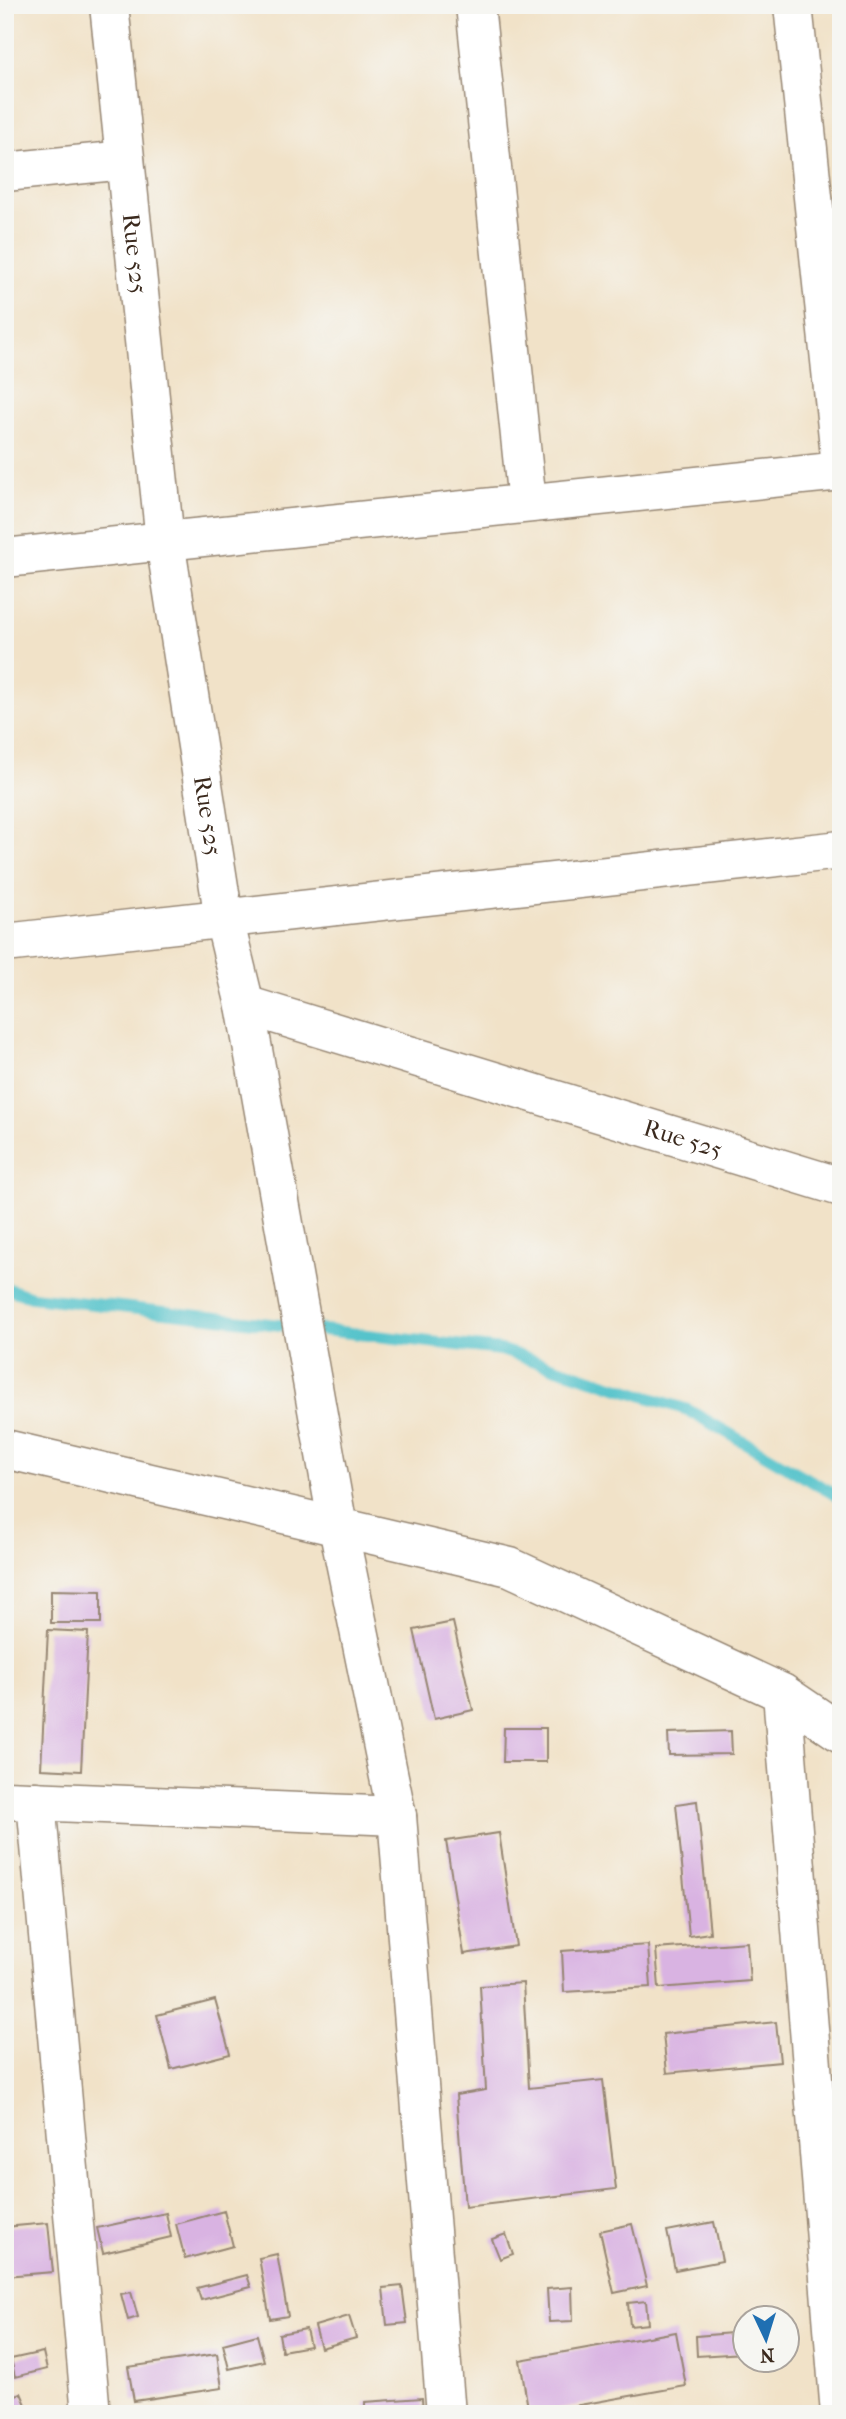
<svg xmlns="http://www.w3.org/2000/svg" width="846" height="2419" viewBox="0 0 846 2419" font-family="'IM FELL French Canon',serif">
  <rect width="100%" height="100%" fill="#f6f6f2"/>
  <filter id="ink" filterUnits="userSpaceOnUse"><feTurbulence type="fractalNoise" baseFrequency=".0143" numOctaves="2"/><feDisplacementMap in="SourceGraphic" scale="14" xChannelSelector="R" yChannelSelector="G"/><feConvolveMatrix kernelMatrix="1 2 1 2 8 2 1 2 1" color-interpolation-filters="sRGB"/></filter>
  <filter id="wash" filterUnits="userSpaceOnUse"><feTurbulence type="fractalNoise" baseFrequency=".00686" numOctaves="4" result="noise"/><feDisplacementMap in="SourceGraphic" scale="28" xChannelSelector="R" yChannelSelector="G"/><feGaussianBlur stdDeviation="1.57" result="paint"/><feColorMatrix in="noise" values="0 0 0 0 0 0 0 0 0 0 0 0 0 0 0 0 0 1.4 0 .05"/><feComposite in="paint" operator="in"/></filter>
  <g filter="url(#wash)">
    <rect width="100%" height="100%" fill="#f1e2c8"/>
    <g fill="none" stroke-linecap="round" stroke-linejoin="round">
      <path stroke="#55c3cb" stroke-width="12" d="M5,1288l27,9 469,53 187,60 153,88"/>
    </g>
    <g id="blocks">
      <path fill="#d9b3e2" d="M51,1590l50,1v32h-50z
        M453,1622l20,88 -39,9 -20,-89z
        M48,1630l40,2 -7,139 -40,-2z
        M504,1728h42v34h-43z
        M731,1731l1,23 -63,1 -1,-22z
        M697,1801l13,132 -21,3 -13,-132z
        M499,1833l17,113 -52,8 -18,-113z
        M747,1942l3,39 -91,7 -3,-39z
        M648,1945l3,42 -87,5 -2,-41z
        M523,1983l6,105 74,-8 13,109 -151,18 -9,-112 30,-5 -6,-104z
        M215,2000l15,54 -59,15 -14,-54z
        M776,2022l4,40 -113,11 -4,-39z
        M224,2211l9,35 -48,13 -9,-35z
        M166,2213l5,24 -68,16 -6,-25z
        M714,2222l8,39 -47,9 -8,-39z
        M48,2223l5,49 -48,4v-49z
        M632,2224l15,62 -33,7 -14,-62z
        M506,2234l7,20 -13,5 -8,-20z
        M277,2254l11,62 -18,3 -11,-61z
        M247,2275l4,12 -50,13 -4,-12z
        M402,2286l5,37 -20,2 -4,-37z
        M572,2287l1,34 -24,1 -2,-33z
        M131,2292l7,25 -10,3 -7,-26z
        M646,2301l2,23 -18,2 -2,-23z
        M349,2316l7,22 -35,10 -6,-22z
        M306,2329l4,17 -28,5 -3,-17z
        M676,2332l10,54 -157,28 -9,-54z
        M744,2332v21l-47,3 -1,-20z
        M257,2335l7,26 -35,8 -6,-25z
        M43,2352l4,17 -32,8 -4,-18z
        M217,2354l5,34 -88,13 -6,-34z
        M21,2393l9,21h-25v-15z
        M422,2398l1,16h-58v-12z"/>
    </g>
  </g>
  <g filter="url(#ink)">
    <use href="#blocks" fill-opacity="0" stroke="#968673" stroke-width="2"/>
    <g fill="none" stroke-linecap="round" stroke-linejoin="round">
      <g stroke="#968673" stroke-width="41">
        <g id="minor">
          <path id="s1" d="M109,5l56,536 676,-70"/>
          <path d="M475,5l52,498"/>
          <path d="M793,5l48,461"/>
          <path d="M5,172l120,-12"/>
          <path d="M5,943l836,-93"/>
          <path d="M245,1005l93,522 59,289 49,598"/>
          <path d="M5,1449l505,118 272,126 59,40"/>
          <path d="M782,1693l58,721"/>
          <path d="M5,1800l392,16"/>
          <path d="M36,1801l55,613"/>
        </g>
      </g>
      <g stroke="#968673" stroke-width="41">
        <g id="major">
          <path id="s2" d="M5,558l160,-17 59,378 21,86 596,182"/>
        </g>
      </g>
      <use href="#minor" stroke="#fff" stroke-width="38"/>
      <use href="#major" stroke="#fff" stroke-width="38"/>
    </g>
  </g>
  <g text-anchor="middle" stroke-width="5" stroke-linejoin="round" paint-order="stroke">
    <g font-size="24" fill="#3b2a1e" stroke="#f6f6f2">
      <text dy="8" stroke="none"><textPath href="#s1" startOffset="250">Rue 525</textPath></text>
      <text dy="8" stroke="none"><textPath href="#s2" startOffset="439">Rue 525</textPath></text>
      <text dy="8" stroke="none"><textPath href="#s2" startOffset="1090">Rue 525</textPath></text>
    </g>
  </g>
  <rect width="846" height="2419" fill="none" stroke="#f6f6f2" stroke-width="28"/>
  <g transform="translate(766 2339) rotate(176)"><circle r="33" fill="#f6f6f2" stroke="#aba49d" stroke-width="2"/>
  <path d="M0-5L12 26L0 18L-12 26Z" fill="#1f6fb2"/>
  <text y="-10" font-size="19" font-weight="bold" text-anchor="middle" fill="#3b2a1e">N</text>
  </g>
</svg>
